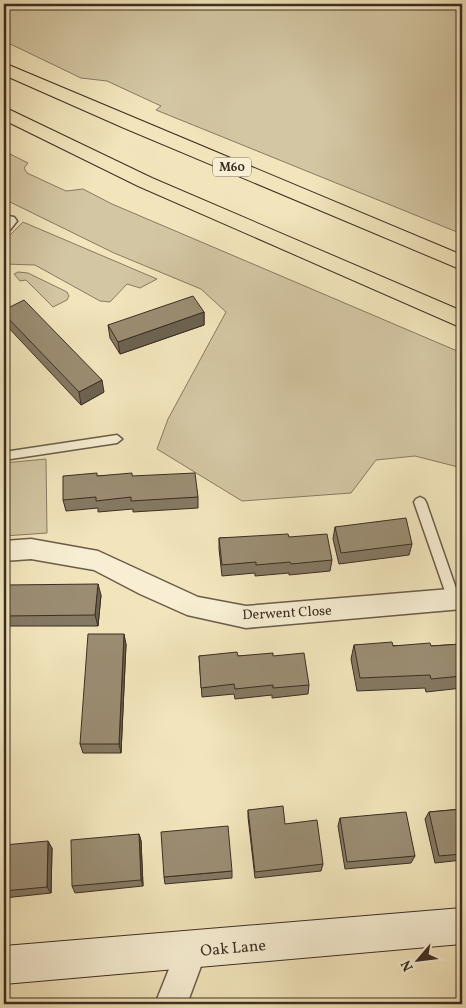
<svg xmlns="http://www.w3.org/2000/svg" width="466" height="1008" viewBox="0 0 466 1008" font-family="Vollkorn,serif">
  <rect width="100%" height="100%" fill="#f2e5bc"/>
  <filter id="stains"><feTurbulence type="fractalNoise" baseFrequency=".004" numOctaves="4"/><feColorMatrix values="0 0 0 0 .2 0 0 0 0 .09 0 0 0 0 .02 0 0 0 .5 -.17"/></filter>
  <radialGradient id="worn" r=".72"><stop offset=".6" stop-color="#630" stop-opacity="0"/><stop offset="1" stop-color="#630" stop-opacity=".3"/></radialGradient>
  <path fill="#d3c6a2" stroke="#887a62" d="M4,4h458v230l-306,-124 5,-4 -54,-25 -26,-3 -77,-37z
    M4,151l24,12 -4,5 3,5 39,18 17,-2 29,15 350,149v115l-47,-12 -39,4 -25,33 -109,8 -85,-52 11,-30 58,-107 -25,-23 -87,-36 -110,-54z
    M23,222l134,57 -17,9 -13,-4 -17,18 -10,-1 -65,-36 -31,-1v-23z
    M18,272l10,1 39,19 2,4 -2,4 -14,7 -27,-27 -6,1 -6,-7z
    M46,459l1,74 -43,3v-73z"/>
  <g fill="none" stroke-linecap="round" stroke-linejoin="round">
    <g stroke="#6a5c49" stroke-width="3">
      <path id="lane" d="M117,435l5,4 -5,4 -113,17v-8z
        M420,497l4,2 2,3 34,98 -2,4 -4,1 -4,-1 -2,-4 -34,-98 2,-3z"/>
    </g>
    <g stroke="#6a5c49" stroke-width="3">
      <path id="street" d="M8,216l6,1 3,4 -7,9 -6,2v-15z
        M31,539l67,12 100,46 48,9 216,-18v21l-216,19 -59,-13 -47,-21 -46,-24 -63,-11 -27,2v-20z
        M192,935l11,4 4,11 -20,54h-32l26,-65z"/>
    </g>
    <g stroke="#3c2e23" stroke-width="2">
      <path id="secondary" d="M462,908v36l-458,40v-38z"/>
    </g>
    <g stroke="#3c2e23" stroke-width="2">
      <path id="highway" d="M4,63l458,192v15l-338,-142 -120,-53z
        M4,107l148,71 310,133v17l-324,-142 -134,-66z"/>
    </g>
    <use href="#lane" fill="#f7eed3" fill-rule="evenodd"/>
    <use href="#street" fill="#f7eed3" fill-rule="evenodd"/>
    <use href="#secondary" fill="#f7eed3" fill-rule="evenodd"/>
    <use href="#highway" fill="#f2e5bc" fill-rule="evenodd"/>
  </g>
  <path fill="#857963" stroke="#3c2e23" d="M4,310l100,82 -23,13 -76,-81 -1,-4z
    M204,312v13l-84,29 -10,-16 -2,-13z
    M98,476h34l66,21v11l-65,4v-3l-35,3v-4l-32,3 -3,-11z
    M335,527l77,17 -3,11 -70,9 -6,-25z
    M289,537l43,23 -2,11 -41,4v-2l-34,3v-3l-33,3 -3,-27v-11z
    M4,585l97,10 -3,31h-94z
    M126,644l-5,109h-38l-3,-9z
    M462,644v44l-36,4 -1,-4 -68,3 -6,-32 3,-14 77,1z
    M199,656h74l36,29 -1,9 -36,4v-3l-37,4 -1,-5 -32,3z
    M462,809v51l-27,3 -10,-44 4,-7z
    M248,810l37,14 38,40 -2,7 -66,7 -7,-61z
    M340,818l75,38 -4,7 -66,6 -7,-43z
    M139,834l2,7 2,45 -68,7 -3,-7z
    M4,845l48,3 -1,45 -47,5z
    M232,871v7l-67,6 -1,-7z"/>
  <path fill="#6c6350" stroke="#3c2e23" d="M204,312v13l-84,29 -2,-12z
    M102,380l2,12 -23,13 -2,-13z
    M98,584l3,11 -3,31 -3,-11z
    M124,634l2,10 -5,109 -2,-9z
    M139,834l2,7 2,45 -2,-6z
    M48,841l4,7 -1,45 -4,-6z"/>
  <path fill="#9b8d73" stroke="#3c2e23" d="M193,296l11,16 -86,30 -10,-17z
    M24,300l78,80 -23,12 -75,-78v-4z
    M97,473v3l35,-3v3l63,-3 3,24 -67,4v-4l-35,4v-4l-33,3v-24z
    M406,518l6,26 -71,9 -6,-26z
    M288,534l1,3 38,-3 5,26 -41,4 -1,-2 -34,3v-3l-34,3 -3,-27z
    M98,584l-3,31 -91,1v-31z
    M88,634h36l-5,110h-39z
    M392,642l1,4 37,-3 1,3 31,-2v32l-31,3 -1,-4 -70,3 -6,-33z
    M237,652l1,4 35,-3v3l31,-3 5,32 -36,3v-3l-38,4 -1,-5 -33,4 -2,-32z
    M283,806l2,18 32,-4 6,44 -68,8 -7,-62z
    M462,809v45l-23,2 -10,-44z
    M406,812l9,44 -68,6 -7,-44z
    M228,826l4,45 -68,6 -3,-45z
    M139,834l2,46 -69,6 -1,-46z
    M48,841l-1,46 -43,4v-46z"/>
  <g text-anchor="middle" stroke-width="4" stroke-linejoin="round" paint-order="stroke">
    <rect fill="#f7eed3" stroke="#746858" stroke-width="1" x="213" y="157.5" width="38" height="19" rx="4"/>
    <g font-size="12" font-weight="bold" fill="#3c2e23">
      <text x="232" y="171">M60</text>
    </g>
    <g font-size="14" fill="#3c2e23" stroke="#f7eed3">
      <text transform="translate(287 612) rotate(-3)" y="5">Derwent Close</text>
    </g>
    <g font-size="16" fill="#3c2e23" stroke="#f7eed3">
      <text transform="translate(233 947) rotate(-5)" y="6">Oak Lane</text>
    </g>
  </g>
  <rect width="466" height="1008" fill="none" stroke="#f2e5bc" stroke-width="20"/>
  <rect x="5" y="5" width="456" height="998" fill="none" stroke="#3c2e23" stroke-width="2.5"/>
  <rect x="10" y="10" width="446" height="988" fill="none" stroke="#3c2e23"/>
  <g transform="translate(418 960) rotate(242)" stroke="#f7eed3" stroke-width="4" paint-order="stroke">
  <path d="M0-4L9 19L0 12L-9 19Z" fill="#3c2e23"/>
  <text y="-8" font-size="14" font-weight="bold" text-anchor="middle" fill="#3c2e23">N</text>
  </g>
  <rect width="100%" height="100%" filter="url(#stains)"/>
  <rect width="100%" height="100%" fill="url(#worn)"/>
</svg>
